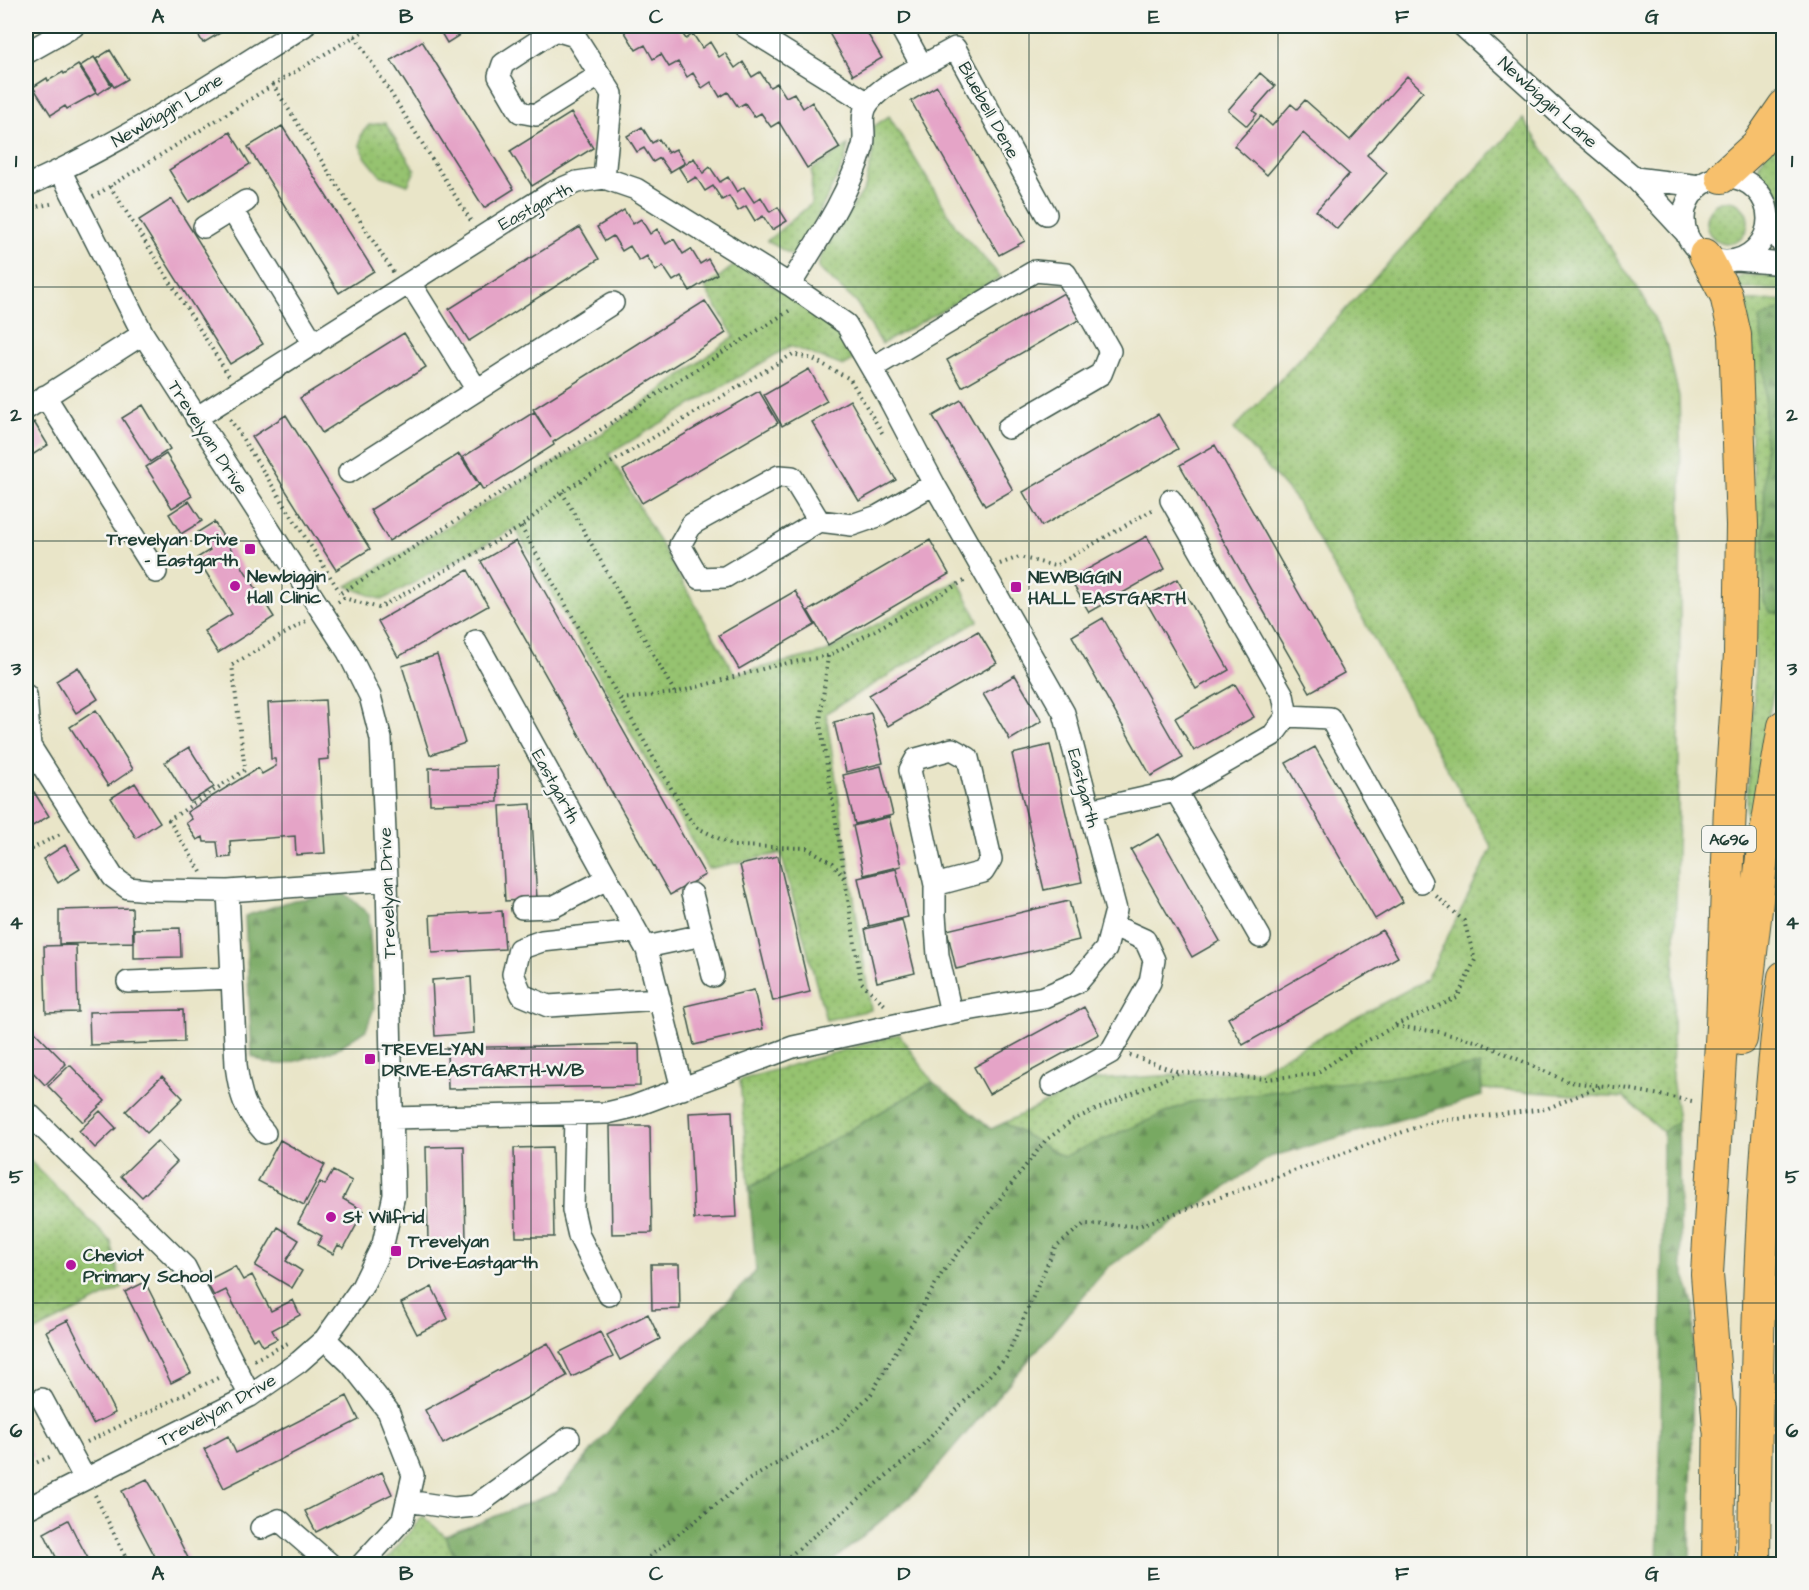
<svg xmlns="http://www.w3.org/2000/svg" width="1809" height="1590" viewBox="0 0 1809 1590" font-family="'Architects Daughter',sans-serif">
  <defs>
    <pattern id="green-dots" width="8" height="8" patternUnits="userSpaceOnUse" patternTransform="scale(1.5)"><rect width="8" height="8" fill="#96c370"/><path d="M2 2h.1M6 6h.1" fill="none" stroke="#7aa05d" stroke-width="1.8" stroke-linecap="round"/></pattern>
    <pattern id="forest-firs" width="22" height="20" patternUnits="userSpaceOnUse" patternTransform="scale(1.5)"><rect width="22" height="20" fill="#78a962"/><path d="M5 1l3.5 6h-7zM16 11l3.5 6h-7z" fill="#628b52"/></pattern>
  </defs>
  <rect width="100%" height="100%" fill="#f6f6f2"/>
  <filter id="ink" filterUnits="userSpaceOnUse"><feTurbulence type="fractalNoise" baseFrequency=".0167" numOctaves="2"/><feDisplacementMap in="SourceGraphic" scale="12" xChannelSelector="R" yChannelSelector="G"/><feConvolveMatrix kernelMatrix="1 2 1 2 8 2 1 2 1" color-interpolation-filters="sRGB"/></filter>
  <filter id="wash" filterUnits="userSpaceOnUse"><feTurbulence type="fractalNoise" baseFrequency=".008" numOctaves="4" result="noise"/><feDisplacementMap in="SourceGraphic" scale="24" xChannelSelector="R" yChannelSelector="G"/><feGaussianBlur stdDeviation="1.35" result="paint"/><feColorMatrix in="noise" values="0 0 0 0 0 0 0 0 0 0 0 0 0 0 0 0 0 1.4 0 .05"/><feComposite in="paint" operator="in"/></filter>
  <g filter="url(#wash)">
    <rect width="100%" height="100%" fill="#e9e5c8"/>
    <path fill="url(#green-dots)" stroke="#5a8052" stroke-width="1.5" d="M889,116l68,112 44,49 -119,67 -26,-42 -38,-34 2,-10 45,-70 8,-35v-26z
      M1523,119l123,182 20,42 13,53 2,78 -2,291 -7,313 6,43 -15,11 -39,-34 -142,-9 -2,-23 -289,36 -128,55 -59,-34 89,-43 166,-10 167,-90 66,-132 -197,-349 -61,-70z
      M385,123l30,47 -7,15 -28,-10 -14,-17 -6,-12 1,-12 8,-9z
      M1783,129v77l-12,-24 -13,-10 1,-8z
      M848,145l-3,16 -44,88 -6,8 -28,-16 44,-37 1,-34z
      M1706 222a21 21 0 1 1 42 0a21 21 0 1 1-42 0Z
      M736,264c46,28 89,48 119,95l-12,7 -53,-20 -181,108 126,220 91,-22 132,-72 20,41 -152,92 45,297 -45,10 -45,-167 -73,16 -193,-341 -133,72 -35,-14 252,-150 135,-100 -29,-48z
      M1742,275l38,1 3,2v12l-45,-1 -3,-7z
      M1783,300v9h-3l-21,11 4,25 2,36 -1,221 16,11 3,-4 1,28 -15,77 -22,150 -4,-5 12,-181v-170l-12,-203 3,-4z
      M899,1034l34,48 -184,106 -9,-108z
      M26,1157l85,85 11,46 -96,48z
      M423,1516l22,20 13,28h-75z"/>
    <path fill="url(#forest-firs)" stroke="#4c734b" stroke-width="1.5" d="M1780,309h4v300l-4,4h-9l-7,-11 1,-221 -2,-36 -4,-26z
      M346,894l23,21 5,93 -8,22 -31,20 -50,14 -20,-1 -13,-7 -7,-140 49,-16z
      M1480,1065l2,31 -212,61 -163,111 -190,223 -88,73h-371l-13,-28 112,-44 90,-107 109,-114 -7,-83 184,-106 58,47 13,-6 59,34 128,-55z
      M1678,1121l3,142 13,41 -4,260h-33l4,-143 2,-289z"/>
    <g id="blocks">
      <path fill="#e5a4c7" d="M193,26h39l-29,17z
        M437,26h37l-27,17z
        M621,26h46l3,3 7,-3 9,13 7,-5 9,14 8,-6 9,15 6,-4 10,15 8,-6 9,15 8,-5 10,15 7,-4 9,14 8,-4 9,15 9,-6 28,46 -33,20 -28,-46 -8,5 -10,-14 -7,4 -9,-14 -7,4 -10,-15 -8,5 -9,-15 -9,6 -9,-15 -6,4 -9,-15 -9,5 -8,-13 -8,5 -8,-14 -9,5z
        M825,26h38l19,32 -29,17z
        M422,41l92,148 -30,19 -93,-148z
        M110,50l18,29 -14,8 -18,-28z
        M94,57l17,28 -13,9 -18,-28z
        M78,65l18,28 -29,16 -2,-3 -14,9 -18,-28 14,-9 1,3 15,-9 1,2z
        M1260,73l15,13 -22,25 4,3 -10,12 -19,-16z
        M1407,76l16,15 -56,64 20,18 -50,56 -21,-18 33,-37 -46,-41 -36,42 -33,-29 27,-30 11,10 19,-22 6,5 8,-9 45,40z
        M937,86l88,155 -26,14 -88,-154z
        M571,113l22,35 -61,38 -22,-35z
        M282,126l92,145 -35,22 -91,-146z
        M642,127l10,16 7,-4 9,14 8,-4 9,14 -15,9 -10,-14 -7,4 -9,-14 -7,4 -10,-16z
        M230,132l20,32 -61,38 -20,-32z
        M694,158l9,15 7,-6 10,15 8,-5 9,15 7,-5 10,15 7,-5 9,15 8,-5 9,14 -15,9 -9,-14 -8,5 -9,-15 -8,5 -9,-15 -7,4 -9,-14 -8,5 -9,-14 -8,5 -9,-14z
        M172,199l91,145 -33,20 -91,-144z
        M624,210l9,14 8,-5 9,15 7,-5 9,15 8,-5 9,15 8,-5 9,15 8,-5 9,15 -27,17 -9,-15 -8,5 -10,-15 -7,5 -9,-15 -8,5 -9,-15 -8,5 -9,-15 -8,5 -8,-14z
        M580,227l19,32 -130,82 -20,-32z
        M1069,290l15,27 -122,70 -15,-27z
        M705,301l21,32 -173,109 1,3 -71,45 -20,-33 71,-45 17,26 -18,-29z
        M404,333l22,34 -104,66 -22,-35z
        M809,369l18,32 -45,25 -18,-31z
        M759,391l19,32 -136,80 -19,-33z
        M850,400l46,80 -37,21 -47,-79z
        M961,400l52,90 -28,16 -52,-90z
        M143,405l27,44 -20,13 -28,-44z
        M1158,414l20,35 -136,77 -19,-34z
        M286,415l84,134 -34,21 -84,-133z
        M34,422l14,23 -22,14v-32z
        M1215,445l129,228 -34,19 -130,-227z
        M166,454l26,42 -20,12 -26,-41z
        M459,454l20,31 -90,56 -19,-31z
        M189,501l13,20 -21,13 -12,-20z
        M214,522l60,95 -56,36 -14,-22 28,-17 -35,-56 13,-8 -12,-18z
        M1147,536l18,33 -76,43 -19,-33z
        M930,540l19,34 -121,71 -20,-34z
        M516,541l189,334 -35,20 -189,-334z
        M468,570l20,36 -90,51 -20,-36z
        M1177,579l52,91 -33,19 -52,-91z
        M795,591l20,34 -76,44 -20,-34z
        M1103,618l80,140 -32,18 -79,-140z
        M978,631l19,32 -109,63 -19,-31z
        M437,655l28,88 -35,12 -28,-89z
        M78,667l20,32 -22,14 -20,-32z
        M1015,675l27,46 -32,19 -27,-46z
        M1235,684l19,33 -60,34 -19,-33z
        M325,700l4,59 -10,1 6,93 -29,2 -1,-19 -65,5 1,16 -12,1 -2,-16h-13l-1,-5 -6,3 -11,-17 6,-4 -5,-7 71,-44 4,6 14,-8 -1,-7h-4l-3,-56z
        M96,710l37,59 -25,17 -38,-59z
        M871,713l12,50 -37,9 -12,-50z
        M1050,745l32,137 -38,8 -32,-136z
        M189,747l25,40 -24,15 -25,-40z
        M1315,747l88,155 -28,17 -89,-156z
        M497,766l1,36 -68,2 -1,-36z
        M881,766l12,49 -38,9 -12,-49z
        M135,783l25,39 -24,16 -25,-40z
        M34,792l15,24 -23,14v-33z
        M531,804l6,95 -32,2 -5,-95z
        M889,817l12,49 -37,9 -11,-49z
        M1159,834l61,107 -28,16 -61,-107z
        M65,845l15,24 -22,14 -15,-24z
        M778,856l32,136 -37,9 -33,-136z
        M896,869l12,48 -39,9 -11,-48z
        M1069,901l10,39 -123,29 -9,-39z
        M132,908l1,34 -74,2v-34z
        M502,911l3,38 -73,4 -2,-38z
        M902,920l13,53 -38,9 -12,-53z
        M180,928l1,29 -47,1v-29z
        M1382,930l16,27 -155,88 -15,-27z
        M76,945l2,67 -32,1 -2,-67z
        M471,977l3,56 -39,3 -3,-56z
        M754,990l9,39 -69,16 -9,-39z
        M1084,1007l15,27 -110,60 -15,-27z
        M183,1010l1,32 -94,3 -1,-33z
        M31,1028l35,36 -21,21 -19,-20v-31z
        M639,1044l1,42 -192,3 -1,-41z
        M70,1065l35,36 -22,21 -35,-36z
        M162,1076l21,22 -36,35 -21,-22z
        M100,1111l16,17 -21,20 -16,-17z
        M732,1111l5,106 -43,2 -5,-106z
        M610,1126h40l2,107 -40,1z
        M280,1140l45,25 -21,40 -46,-24z
        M157,1141l20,21 -35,35 -21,-21z
        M464,1146l2,95 -38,1 -2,-95z
        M552,1147l2,90h-38l-2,-89z
        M333,1171l19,10 -9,18 21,12 -20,37 -6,-3 -5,9 -16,-9 5,-9 -24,-13 22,-41 5,3z
        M278,1227l21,13 -13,21 16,10 -10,17 -37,-22z
        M651,1264h28l1,45 -28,1z
        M235,1266l8,14 9,-5 19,36 22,-11 7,15 -28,15 5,9 -14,7 -5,-9 -5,3 -27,-50 -12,6 -8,-15z
        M145,1282l46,91 -20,10 -46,-91z
        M432,1287l16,32 -31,15 -16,-31z
        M648,1314l12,25 -40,21 -13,-25z
        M68,1320l47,93 -22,11 -47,-93z
        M600,1332l13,25 -41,20 -12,-25z
        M548,1343l19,33 -124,68 -18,-34z
        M347,1396l12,24 -135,68 -20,-39 24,-13 8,17z
        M26,1441l7,15 -7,4z
        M382,1472l10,22 -76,38 -11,-21z
        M147,1479l9,15 35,70h-32l-22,-42 -15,-31z
        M68,1520l8,16 15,28 -32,-1 -15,-30z"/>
    </g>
  </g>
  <g filter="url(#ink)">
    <use href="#blocks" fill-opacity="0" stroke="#3d564a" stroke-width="1.5"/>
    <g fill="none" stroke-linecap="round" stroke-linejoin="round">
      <g stroke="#3d564a" stroke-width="24">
        <path id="minor" d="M744,26l124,77
          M900,26l22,40 33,-18 91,166
          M1463,26l110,100 62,52 52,56
          M26,53l48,-27
          M600,75l-64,40 -16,-3 -21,-36 4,-12 52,-34 20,6 37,58 -8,84
          M1684 219a42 42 0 1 1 84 0a42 42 0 1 1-84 0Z
          M1635,178l65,8
          M26,186c98,-44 188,-103 278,-160
          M232,210l82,134
          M1768,216l16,31
          M204,227l42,-26
          M1737,260l47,4
          M410,283l67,107
          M790,285c27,-44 58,-88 73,-139 4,-15 -5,-30 6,-44 14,-17 34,-26 53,-36
          M872,368l163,-97 31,3 44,77 -9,23 -93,54
          M45,396l111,176
          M26,409l117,-75
          M196,418l355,-225 26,-11 27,-4 32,11 154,96 56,39 40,69 48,91 130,229 52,197 -10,39 -28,33 -34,15 -89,15 -162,35 -161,60 -25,6 -215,5
          M349,472l264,-169
          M779,476l13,1 27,44 -94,56 -26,1 -19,-33 12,-21z
          M819,521l33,4 26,-9 56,-32
          M476,641l171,309 35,139
          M26,695l4,51 83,131 15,11 21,2 79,1 159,-11
          M1287,716l43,2 91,164
          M1176,791l84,146
          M1090,810l86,-19 97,-56 14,-19 -4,-21 -112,-195
          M935,885l-25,-115 6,-11 36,-10 16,9 23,101 -8,13 -48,13v30l3,40 13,58
          M228,891l8,174c4,30 8,45 29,68
          M692,894l21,82
          M522,908l31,-1 54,-28
          M636,931l-94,10 -23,8 -6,25 9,21 26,11 112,-7
          M646,947l57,-12
          M128,982l104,-4
          M1052,1085l58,-32 40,-71 4,-22 -9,-20 -33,-15
          M26,1111l159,156 65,129
          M575,1114l-2,96 6,26 30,59
          M325,1339l26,25 37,47 25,64 -10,44 -41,45
          M42,1399l43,80
          M407,1501l47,7 21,-2 94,-68
          M26,1509l224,-113 49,-34 26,-23 37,-52 21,-43 11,-49 -7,-315 -6,-141 -11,-43 -22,-44 -205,-318 -83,-164
          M261,1528l18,-8 51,44"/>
      </g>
      <g stroke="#3d564a" stroke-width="34">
        <path id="highway" d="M1722,177l35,-32 27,-39
          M1705,255l21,40 9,40 7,190 -2,129 -10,151 -8,221 -15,248 12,155
          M1741,1039l21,-182 22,-131
          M1718,1564l2,-155
          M1754,1564c2,-196 5,-392 30,-587"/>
      </g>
      <path stroke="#3d564a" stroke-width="4" stroke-dasharray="1.5 4.5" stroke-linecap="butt" d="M355,36l17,-10
        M110,186l119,190
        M93,197l180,-112
        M26,209l29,-6
        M393,272l-120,-187 82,-49 116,185
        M230,419l110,173
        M562,492l113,201
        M521,527l165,287 10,13 38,19 73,2 26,15 12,17 16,102 25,24
        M1000,564l19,-7 36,9 99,-57
        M341,593l451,-284
        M338,602l6,-4 35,10 142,-81 41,-35 231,-138 20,5 37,20 34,57
        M828,656l-8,66 25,157
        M621,699l54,-6 102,-28 51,-9 138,-76
        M26,852l36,-19
        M201,872l-32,-52 76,-50 -13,-105 74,-44
        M1395,1025l62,-27 18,-38 -11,-39 -30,-27
        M1130,1055l49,17
        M254,1360l34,-17
        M87,1442l133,-65
        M26,1467l26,-11
        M95,1495l34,69
        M640,1564l105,-82 91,-53 35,-35 71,-121 103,-132 28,-21 107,-48 86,7 49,-5 44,-29 36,-19 44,6 40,10 90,40 54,6 69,13
        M780,1564l139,-115 87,-91 49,-111 29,-23 55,2 292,-104 115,-13 55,-23"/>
      <use href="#minor" stroke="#fff" stroke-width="21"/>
      <use href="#highway" stroke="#f7c06c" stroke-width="32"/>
    </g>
  </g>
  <path fill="none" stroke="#1f3d34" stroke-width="1.5" stroke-opacity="0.55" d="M282,26v1538M531,26v1538M780,26v1538M1029,26v1538M1278,26v1538M1527,26v1538M26,287h1758M26,541h1758M26,795h1758M26,1049h1758M26,1303h1758"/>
  <g fill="#b5179e" stroke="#f6f6f2" stroke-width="2">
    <rect x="244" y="543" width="12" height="12" rx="3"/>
    <circle cx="235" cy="586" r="6"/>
    <rect x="1010" y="581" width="12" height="12" rx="3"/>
    <rect x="364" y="1053" width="12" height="12" rx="3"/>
    <circle cx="331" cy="1217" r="6"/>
    <rect x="390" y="1245" width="12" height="12" rx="3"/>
    <circle cx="71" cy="1265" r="6"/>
  </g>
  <g text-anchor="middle" stroke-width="5" stroke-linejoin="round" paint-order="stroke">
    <rect fill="#f6f6f2" stroke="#60746d" stroke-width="1.5" x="1702" y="826" width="54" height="26" rx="4.5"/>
    <g font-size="16" font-weight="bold" fill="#1f3d34">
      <text x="1729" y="845">A696</text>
    </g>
    <g font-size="18" fill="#1f3d34" stroke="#f6f6f2">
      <text transform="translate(1548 102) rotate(42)" y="6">Newbiggin Lane</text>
      <text transform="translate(167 110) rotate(-31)" y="6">Newbiggin Lane</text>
      <text transform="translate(989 110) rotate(61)" y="6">Bluebell Dene</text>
      <text transform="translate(535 206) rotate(-29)" y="6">Eastgarth</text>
      <text transform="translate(208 437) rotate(57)" y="6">Trevelyan Drive</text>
      <text transform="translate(556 786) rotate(61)" y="6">Eastgarth</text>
      <text transform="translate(1084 788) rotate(75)" y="6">Eastgarth</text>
      <text transform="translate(387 893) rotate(-92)" y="6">Trevelyan Drive</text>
      <text transform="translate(217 1410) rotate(-29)" y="6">Trevelyan Drive</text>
    </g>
    <g font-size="18" font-weight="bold" fill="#1f3d34" stroke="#f6f6f2" text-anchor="start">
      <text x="238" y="545" text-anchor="end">Trevelyan Drive<tspan x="238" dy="21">- Eastgarth</tspan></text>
      <text x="247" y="582">Newbiggin<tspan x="247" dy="21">Hall Clinic</tspan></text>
      <text x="1028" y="583">NEWBIGGIN<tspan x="1028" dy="21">HALL EASTGARTH</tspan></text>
      <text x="382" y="1055">TREVELYAN<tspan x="382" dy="21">DRIVE-EASTGARTH-W/B</tspan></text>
      <text x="343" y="1223">St Wilfrid</text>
      <text x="408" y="1247">Trevelyan<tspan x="408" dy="21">Drive-Eastgarth</tspan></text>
      <text x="83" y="1261">Cheviot<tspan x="83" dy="21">Primary School</tspan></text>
    </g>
  </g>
  <rect width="1809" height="1590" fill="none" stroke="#f6f6f2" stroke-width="66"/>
  <rect x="33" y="33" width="1743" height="1524" fill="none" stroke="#1f3d34" stroke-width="2"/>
  <g font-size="20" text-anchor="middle" font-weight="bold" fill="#1f3d34">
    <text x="158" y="23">A</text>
    <text x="406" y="23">B</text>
    <text x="656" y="23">C</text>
    <text x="904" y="23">D</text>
    <text x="1154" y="23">E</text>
    <text x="1402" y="23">F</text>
    <text x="1652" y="23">G</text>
    <text x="16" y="167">1</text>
    <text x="1792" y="167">1</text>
    <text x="16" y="421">2</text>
    <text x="1792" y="421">2</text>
    <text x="16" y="675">3</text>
    <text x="1792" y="675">3</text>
    <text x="16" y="929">4</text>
    <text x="1792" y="929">4</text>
    <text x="16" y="1183">5</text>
    <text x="1792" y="1183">5</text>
    <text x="16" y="1437">6</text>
    <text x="1792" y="1437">6</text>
    <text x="158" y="1580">A</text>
    <text x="406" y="1580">B</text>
    <text x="656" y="1580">C</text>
    <text x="904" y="1580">D</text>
    <text x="1154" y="1580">E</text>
    <text x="1402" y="1580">F</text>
    <text x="1652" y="1580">G</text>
  </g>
</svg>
